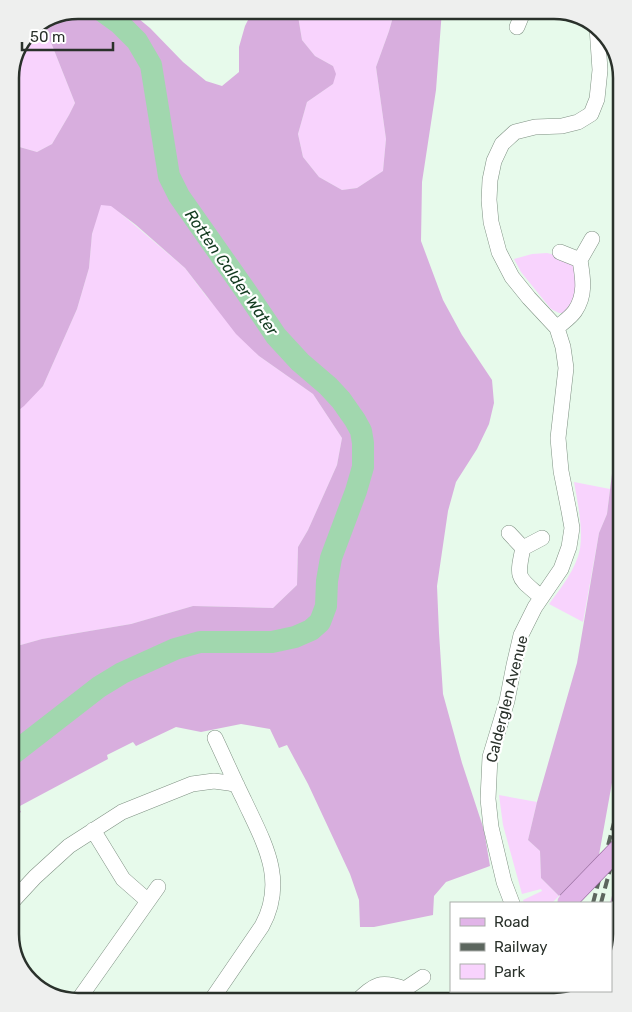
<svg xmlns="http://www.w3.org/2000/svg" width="632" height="1012" viewBox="0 0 632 1012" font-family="Rubik,sans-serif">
  <rect width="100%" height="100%" fill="#e7faeb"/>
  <path fill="#f8d3fd" d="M297,10h98l-6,21 -13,36 10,72 -3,32 -26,17 -15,2 -23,-13 -16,-20 -5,-23 9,-32 26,-18v-18l-18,-10 -13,-16z
    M42,25l10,20 23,58 -6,12 -17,29 -15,8 -21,-6 -6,3v-75l20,-44z
    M100,204l11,1 74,63 21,28 53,60 54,38 29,44 -5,27 -29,65 -10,17 -1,38 -24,23 -80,-2 -62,18 -89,15 -32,9v-233l33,-29 34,-77 12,-41 3,-34z
    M547,253l16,4 12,10 1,33 -11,13h-6l-8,-4 -30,-37 -7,-13 18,-5z
    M574,482l36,7 -3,25 -8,19 -16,89 -34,-18c12,-16 27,-35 31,-55 3,-22 -2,-45 -6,-67z
    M499,795l38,7 -9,38 12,11 1,27 18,18 -7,7h-28l-1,-3 19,-9 -1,-2 -19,5 -19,-69z
    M454,991h36l-6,11h-30z"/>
  <path fill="#d8aede" d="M78,10h50l22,18 33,34 23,19 16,5 17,-14v-25l6,-21 8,-16h44l5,30 13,16 18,10 3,8 -3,10 -26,18 -9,32 5,23 16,20 23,13 15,-2 26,-17 3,-32 -10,-72 13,-36 6,-21h47l-6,80 -14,92 -1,59 22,59 19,35 30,45 2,23 -5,21 -12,25 -21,33 -8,29 -11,75 2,47 4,61 19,69 22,67 6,36 -44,16 -12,14 -1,19 -59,12h-14l-1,-27 -9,-26 -42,-90 -21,-39 -8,3 -9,-19 -29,-5 -40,8 -25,-5 -40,19 -3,-4 -26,13 1,4 -90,48 3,5 -11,6v-170l32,-9 89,-15 62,-18 80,2 24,-23 1,-38 10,-17 29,-65 5,-27 -29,-44 -54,-38 -23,-22 -51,-66 -49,-43 -25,-19 -10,-1 -9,29 -3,34 -12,41 -34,77 -19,20 -14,11v-268l6,-3 21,6 15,-8 17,-29 6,-12 -23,-58 -10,-20z
    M622,403v324l-23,128 -40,41 -18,-18 -1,-27 -12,-11 9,-38 40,-139 22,-130 8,-19 10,-81 -2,-9z
    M622,859v75l-9,34 -2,2 -1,-67z
    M517,991h49l-3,9 -9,2h-45z"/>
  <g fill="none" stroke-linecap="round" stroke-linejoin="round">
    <path stroke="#a1d7ae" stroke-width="22" d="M10,756l89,-69 23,-14 53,-24 25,-7h72l23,-5 16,-7 9,-8 6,-16 1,-25 4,-23 25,-67 7,-24v-24l-2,-12 -6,-11 -14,-20 -13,-14 -28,-24 -24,-26 -31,-46 -66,-94 -10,-20 -18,-111 -14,-24 -18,-18 -18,-13"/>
    <g stroke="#7f9183" stroke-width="16">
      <path id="minor" d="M517,27l7,-17
        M560,252l20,8 12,-21
        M557,328c5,-5 13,-10 18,-17 11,-16 8,-33 5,-51
        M509,533l14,15
        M541,597c-23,-20 -25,-17 -18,-49l19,-10
        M93,830l30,49 25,22
        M512,903l-8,-21 -13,-55 -3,-28 2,-42 17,-56 7,-36 7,-30 14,-28 26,-38 8,-22 3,-19 -3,-17 -8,-40 -3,-33 8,-70 -3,-21 -6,-19 -28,-30 -17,-21 -13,-25 -8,-30 -2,-22 1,-20 4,-19 8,-17 13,-12 20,-5 27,-1 16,-4 13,-8 6,-15 3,-29 -3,-43
        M10,904l25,-27 34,-31 53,-34 70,-28 22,-3 15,2 8,2
        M76,1002l5,-6 77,-109
        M210,1002l52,-76c25,-46 2,-83 -18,-126 -10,-20 -19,-41 -29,-62
        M356,1002c19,-18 24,-22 49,-13
        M408,1002l-3,-13 18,-12"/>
    </g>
    <g stroke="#94669c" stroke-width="20">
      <path id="major" d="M496,1002l6,-11"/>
    </g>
    <use href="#minor" stroke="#fff" stroke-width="15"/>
    <use href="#major" stroke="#e1b4e8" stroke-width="19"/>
    <path stroke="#5c665e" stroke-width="4" stroke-dasharray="10 5" stroke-linecap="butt" d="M593,903l29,-111
      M601,903l21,-78
      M577,997l1,-6
      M567,999l3,-8"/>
    <g stroke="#94669c" stroke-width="20" stroke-linecap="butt">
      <path id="major-bridge" d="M567,902l55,-57"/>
    </g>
    <use href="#major-bridge" stroke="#e1b4e8" stroke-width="19"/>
  </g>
  <g text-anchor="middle" stroke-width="4.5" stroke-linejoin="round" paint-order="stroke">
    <g font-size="15" fill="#2a312b" stroke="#fff">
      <text transform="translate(507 699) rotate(-76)" y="5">Calderglen Avenue</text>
    </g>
    <g font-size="16" font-style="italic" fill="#123a1f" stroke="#fff">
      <text transform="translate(232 272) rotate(55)" y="6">Rotten Calder Water</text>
    </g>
  </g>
  <path d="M0 0H632V1012H0ZM78 19H554A59 59 0 0 1 613 78V934A59 59 0 0 1 554 993H78A59 59 0 0 1 19 934V78A59 59 0 0 1 78 19Z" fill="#eeefee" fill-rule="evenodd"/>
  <path fill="none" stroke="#2a312b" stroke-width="2.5" d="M78 19H554A59 59 0 0 1 613 78V934A59 59 0 0 1 554 993H78A59 59 0 0 1 19 934V78A59 59 0 0 1 78 19Z"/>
  <rect x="450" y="902" width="162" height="90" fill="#ffffff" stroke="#aaadaa"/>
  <rect x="460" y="918" width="25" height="8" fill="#e1b4e8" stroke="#aaadaa"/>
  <text x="494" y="927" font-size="15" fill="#2a312b">Road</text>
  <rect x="460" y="943" width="25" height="8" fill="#5c665e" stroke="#aaadaa"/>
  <text x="494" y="952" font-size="15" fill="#2a312b">Railway</text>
  <rect x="460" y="964" width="25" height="15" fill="#f8d3fd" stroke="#aaadaa"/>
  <text x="494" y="977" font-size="15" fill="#2a312b">Park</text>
  <path d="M22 42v8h91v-8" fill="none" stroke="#2a312b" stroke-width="2.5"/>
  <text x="30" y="42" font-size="15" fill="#2a312b" stroke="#ffffff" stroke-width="4" paint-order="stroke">50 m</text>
</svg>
